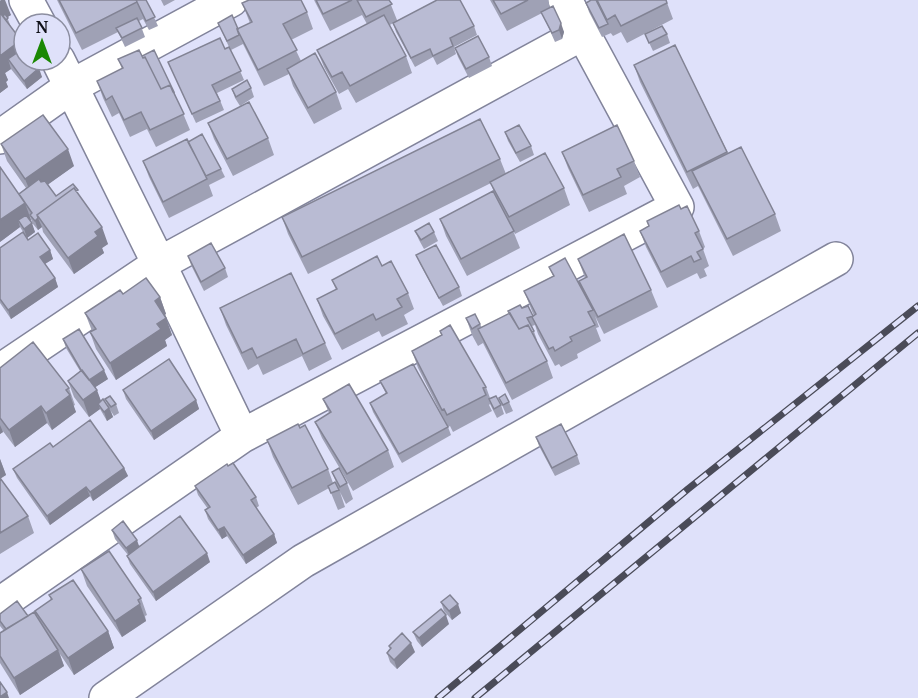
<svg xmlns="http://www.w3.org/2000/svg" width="918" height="698" viewBox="0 0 918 698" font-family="'Noto Serif',serif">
  <rect width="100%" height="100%" fill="#dfe1fa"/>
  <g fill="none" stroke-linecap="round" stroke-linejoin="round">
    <g stroke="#82849b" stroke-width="36">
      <path id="street" d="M26,0l13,24
        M58,60l101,204 83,172
        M0,137l72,-51 159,-86
        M0,371l159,-107 424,-231
        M0,604l242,-168 435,-229 -112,-207
        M106,698l197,-137 533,-302"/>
    </g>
    <use href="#street" stroke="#fff" stroke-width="33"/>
    <g stroke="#4a4b58" stroke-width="7">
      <path id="rail" d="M438,698l250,-209 230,-183
        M475,698l443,-365"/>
    </g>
    <use href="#rail" stroke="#dfe1fa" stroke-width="4.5" stroke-dasharray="14" stroke-linecap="butt"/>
  </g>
  <path fill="#9fa1b5" d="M0,0l11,15 -4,2 4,10 10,13 3,8 18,29 -15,12 -16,-20 -6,4 3,7 -2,2 2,5 -8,6z
    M57,0h89l12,26 -9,4 -6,-11 -4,2 6,16 -20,10 -7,-15 -36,18z
    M161,0h14l-11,6z
    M314,0h75l8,20 77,6 3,9 -23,12 2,7 -19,11 -4,-8 -18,10 -19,-35 -3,-9 -3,2 16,31 6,17 -56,30 -8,-14 -9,5 -15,-27 -7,-17 50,-26 -5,-9 -32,16z
    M490,0h58l2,8 14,24 -2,7 -7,3 -13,-29 -35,18z
    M591,0h75l7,19 -46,24 -6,-11 -8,4 -3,-4 1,1 -9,4 -13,-25 -3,-9z
    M242,3l65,9 6,17 -22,11 10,21 35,31 6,17 -28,15 -21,-38 -4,-12 -25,12 -21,-42 -12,6 13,30 -27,13 7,17 -28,13 -28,-61 61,-15 -11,-24 20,6 12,-6z
    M645,34h22l3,9 -17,8z
    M675,45l53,108 47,61 6,17 -48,25 -35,-70 -5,3 -53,-107 -6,-17z
    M455,48l34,9 3,9 -23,12 -11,-21z
    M142,56l32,36 16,38 -34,17 -9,-18 -17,8 -11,-24 -7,4 -9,-19 -6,-17 25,-12 -4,-10z
    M251,88l3,9 -14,9 -5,-8 -3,-9z
    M208,123l60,15 6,17 -41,21 -19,-37z
    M505,132l26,14 3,9 -14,7 -12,-21z
    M188,142l33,27 4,8 -16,8 4,11 -44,22 -20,-41 -6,-16z
    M1,144l73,22 -26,18 8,12h24l28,48 -6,4 2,5 -30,21 -31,-42 -1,-5 -4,3 -5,-6 -5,-12 3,8 -1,1 5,11 -8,6 -7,-11 -20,15 19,-48 7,-6 -19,-27z
    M562,152l72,9 6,16 -16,9 3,8 -38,18 -21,-44z
    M500,159l6,15 58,14 6,17 -55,29 -3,-6 8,20 -53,28 -21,-40 -6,-17 55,-23 -4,-13 -183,91 -20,-40 -6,-17z
    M681,209l18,22 6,16 -2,2 6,17 -5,3 3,7 -7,3 -3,-6 -30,15 -21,-41 -6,-16 9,-5 -2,-5z
    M415,231l19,1 4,9 -14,8 -5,-9z
    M28,240l22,10 3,9 -8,5 10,14 3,9 -47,32 -11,-16v-55z
    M416,255l43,32 3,9 -19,10 -23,-42z
    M188,256l37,12 3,9 -24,14 -13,-26z
    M578,259l73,31 7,17 -54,27 -9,-18 4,11 -3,1 5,13 -24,13 1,4 -17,9 -2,-3 -4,2 -17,-32 -3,-9 -3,1 5,14h-1l11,21 6,17 -41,22 -29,-57 -5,3 -6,-11 -6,-17 14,6 2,4 40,-20 11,8h1l-10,-25 29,-15 -4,-9 35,27 -5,-13 6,-3z
    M382,266l26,27 6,16 -10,6 4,9 -26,13 -3,-6 -37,19 -19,-34 -6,-17 19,-9 -4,-10z
    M123,294l37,3 6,17 -2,1 8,20 -7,5 2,6 -51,34 -20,-31 -6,-17 2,-1 -7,-18z
    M220,308l105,35 7,16 -23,12 -7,-15 -39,19 -5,-11 -10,6 -22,-45z
    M440,331l46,56 4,11 11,7 3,9 -7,4 -7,-14 -1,1 3,6 -39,21 -3,-6 -2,1 -30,-59 -6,-17 29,-16z
    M63,339l45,40 -13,8 6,14 7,4 -3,-6 11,5 3,9 -5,3 -3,-5 2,6 -6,4 -7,-12 -11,8 -15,-20 -6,-16 12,-10 -14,-23z
    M0,368l69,20 6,17 -2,1 3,6 -24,18 -5,-7 -32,24 -13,-17 1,2 -3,2z
    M380,381l68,46 3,8 -49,28 -29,-51 -3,-9 16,-9z
    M123,390l73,10 3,9 -45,31 -28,-41z
    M499,398l10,4 4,9 -7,3z
    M323,399l65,51 6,17 -41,24 -31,-53 -7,-16 14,-9z
    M536,437l41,18 3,9 -25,12 -16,-30z
    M267,440l61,29 5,14 3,-1 -4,-10 15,11 6,16 -7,5 -6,-12 5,15 -7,3 -9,-22 -31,17 -25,-48z
    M53,447l71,21 4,8 -35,25 -3,-5 -40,29 -33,-47 -4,-9z
    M0,459l6,16 -6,3 28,38 6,17 -34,21z
    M195,486l61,11 3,9 -3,2 18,26 3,9 -31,21 -19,-28 -5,3 -14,-20 -3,-9 3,-1 -10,-14z
    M112,530l28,16 70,16 -54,39 -26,-37 -3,-8 1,-1 -13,-16z
    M81,569l60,29 6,17 -2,1 1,5 -24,16 -35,-51z
    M49,595l59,36 6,17 -40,27 -14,-21 4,12 -44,29 -20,-32v-30l4,-2 -4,-5v-12l38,3 -3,-6 16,-11z
    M441,602l20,11 -9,7 -8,-9z
    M449,624l-27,23 -5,-6 -4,-9z
    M389,646l26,6 -18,17 -7,-7 -3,-9 3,-4z"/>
  <path fill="#828394" d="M1,0h4l6,15 -11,7v-21z
    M561,23l3,9 -2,7 -3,-9z
    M21,40l3,9 -16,10 3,10 -6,4 3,7 -2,2 2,5 -8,6v-37z
    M39,68l3,9 -15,12 -3,-8z
    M68,149l6,17 -42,30 -7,-17z
    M25,203l6,17 -9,6 -4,-6 2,7 -20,15v-22z
    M38,218l4,9 -4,3 -3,-9z
    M32,223l3,9 -8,6 -3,-9z
    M102,227l6,17 -6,4 2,5 -30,21 -6,-16 27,-26z
    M50,250l3,9 -10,6 -3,-8z
    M55,278l3,9 -47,32 -3,-9z
    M160,297l6,17 -5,4 -6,-17z
    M166,318l6,17 -7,5 2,6 -51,34 -6,-17 47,-39z
    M104,370l4,9 -17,11 -3,-9z
    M97,390l6,17 -5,-3 2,5 -11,8 -6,-17z
    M70,395l6,17 -24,18 -6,-17z
    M196,400l3,9 -45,31 -3,-9z
    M41,406l6,17 -32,24 -6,-17z
    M109,408l4,9 -6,4 -3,-9z
    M0,425l3,7 -3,2z
    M0,459l6,16 -6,4z
    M124,468l4,8 -35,25 -3,-9z
    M86,487l4,9 -40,29 -3,-9z
    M224,527l3,9 -5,3 -4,-9z
    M274,534l3,9 -31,21 -3,-9z
    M137,540l3,9 -10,8 -4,-9z
    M207,553l3,9 -54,39 -3,-9z
    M140,604l6,17 -24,16 -7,-16z
    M458,604l3,9 -9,7 -3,-9z
    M446,615l3,9 -27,23 -3,-9z
    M108,631l6,17 -40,27 -6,-17z
    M411,643l4,9 -18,17 -3,-9z
    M58,650l6,16 -44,29 -6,-17z
    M7,692l2,6h-9v-1z"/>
  <path fill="#b9bbd3" stroke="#828394" stroke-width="1.5" d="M59,0h77l1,2 -61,31z
    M136,0h10l9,17 -9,4z
    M249,0h52l6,12 -24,12 14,26 -39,20 -21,-41 15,-7 -10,-19z
    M316,0h36l-29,14z
    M357,0h32l3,4 -26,13z
    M437,0h23l14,26 -24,12 3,8 -20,10 -3,-7 -19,9 -18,-35z
    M493,0h35l-27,14z
    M591,0h5l12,24 -9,4 -13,-25z
    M597,0h69l1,3 -46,23 -6,-11 -8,5z
    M553,6l8,17 -2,7 -7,3 -11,-21z
    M0,14h1l20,26 -21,16z
    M5,14l3,4 -2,2 -3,-4z
    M232,15l6,14h-1l2,6 -12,6 -9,-18z
    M384,15l22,41 -56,30 -8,-14 -10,5 -15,-27z
    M137,18l5,10 -20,10 -6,-10z
    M662,26l5,8 -18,9 -4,-9z
    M478,36l11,21 -23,12 -11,-21z
    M220,38l5,11 4,-2 12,24 -29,14 8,16 -28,13 -24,-52z
    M675,45l52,107 -40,20 -53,-107z
    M24,48v12h9l6,8 -15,13 -16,-22z
    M139,50l4,8 2,-1 16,32 9,-4 14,29 -34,16 -9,-18 -17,8 -12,-24 -6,4 -9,-19 26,-13 -5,-9z
    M154,50l20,42h-1l-3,-7 -9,4 -16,-32 -2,1 -1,-2z
    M315,53l21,39 -28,16 -21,-39z
    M247,80l4,8 -15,9 -4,-8z
    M249,102l19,36 -41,21 -19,-36z
    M43,115l25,34 -43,30 -24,-35z
    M480,119l20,40 -198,98 -20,-40z
    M519,125l12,21 -15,7 -11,-21z
    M617,125l17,36 -17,8 4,8 -38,18 -21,-43z
    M202,134l19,35 -15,7 -18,-34z
    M187,139l20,40 -44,23 -20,-41z
    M741,147l34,67 -48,25 -35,-68z
    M545,153l19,35 -55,29 -19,-35z
    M0,167l25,36 -25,17z
    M39,179l2,3 4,-1 11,15 17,-12 5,6 -2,1 -2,-3 -37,27 1,3 -3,3 -5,-6 2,-2 -13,-19z
    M74,188l28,39 -7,5 3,4 -30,22 -31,-43z
    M493,191l21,40 -53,28 -21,-40z
    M679,205l2,4 6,-3 12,25 -4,2 8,16 -6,3 4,7 -7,3 -3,-6 -30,16 -21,-41 9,-5 -2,-5z
    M26,215l6,8 -8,6 -6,-9z
    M429,223l5,9 -13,8 -6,-9z
    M23,232l5,8 10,-7 12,17 -10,7 15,21 -47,32 -8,-11v-51z
    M624,234l27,56 -53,27 -19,-36 8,-4 -9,-18z
    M211,243l14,25 -24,14 -13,-26z
    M436,245l23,42 -20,11 -23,-43z
    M377,256l5,10 9,-5 17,32 -11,6 5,8 -26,13 -3,-6 -38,20 -18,-35 20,-10 -5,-9z
    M565,258l28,52 -5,2 7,13 -25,12 2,4 -17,10 -2,-4 -4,2 -17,-32 4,-3 -12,-23 30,-15 -5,-9z
    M291,273l34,70 -22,11 -7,-15 -39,19 -5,-10 -10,5 -22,-45z
    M146,278l14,19 -5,4 11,17 -9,6 4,5 -51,34 -20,-31 6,-3 -11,-16 35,-23 3,4z
    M520,305l2,3 6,-2 5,10 -6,2 7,13 -2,1 -4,-7 -9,4 -11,-18z
    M510,313l9,16 9,-4 19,36 -41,22 -28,-54z
    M475,314l5,10 -8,5 -6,-11z
    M450,325l36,62 -3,1 3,7 -39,20 -3,-6 -2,1 -30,-59 30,-16 -2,-4z
    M79,329l25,41 -15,10 -8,-10 -18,-31z
    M33,342l36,46 -3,2 4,5 -24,18 -5,-7 -32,24 -9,-12v-50z
    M169,359l27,41 -45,31 -28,-41z
    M413,364l35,63 -49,27 -29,-51 17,-10 -7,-12z
    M82,370l15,20 -14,10 -15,-19z
    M349,384l39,66 -41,24 -32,-52 16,-10 -8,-13z
    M505,394l4,8 -6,3 -4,-7z
    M110,396l6,8 -5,3 -6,-8z
    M496,396l5,9 -7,4 -5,-10z
    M103,399l6,9 -5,4 -6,-8z
    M90,420l34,48 -34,24 -4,-5 -39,29 -34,-47 37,-26 3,4z
    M298,424l2,4 5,-3 23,44 -36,19 -25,-48z
    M561,424l16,31 -25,13 -16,-31z
    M233,463l23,34 -5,3 23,34 -31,21 -19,-28 -6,3 -13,-20 5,-3 -15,-21 32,-22 1,2z
    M339,468l8,15 -7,4 -8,-15z
    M0,478l28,38 -28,17z
    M335,482l4,8 -8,3 -3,-7z
    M180,516l27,37 -54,39 -26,-36z
    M123,521l14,19 -11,8 -14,-18z
    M109,551l32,47 -3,2 2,4 -25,17 -34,-52z
    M73,580l35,51 -40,27 -33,-47 17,-12 -3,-4z
    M450,595l8,9 -9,7 -8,-9z
    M17,601l11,15 -22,13 -6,-8v-7z
    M441,609l5,6 -27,23 -6,-6z
    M34,612l24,38 -44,28 -14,-22v-23z
    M402,633l9,10 -17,17 -7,-7 4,-5 -2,-2z
    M0,682l7,10 -7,5z"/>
  <g transform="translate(42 42)"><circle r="28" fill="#dfe1fa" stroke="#8c8ea0" stroke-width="1.5"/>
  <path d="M0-4.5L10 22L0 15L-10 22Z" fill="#1a8803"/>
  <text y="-9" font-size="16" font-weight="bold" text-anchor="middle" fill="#101119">N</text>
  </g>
</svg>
